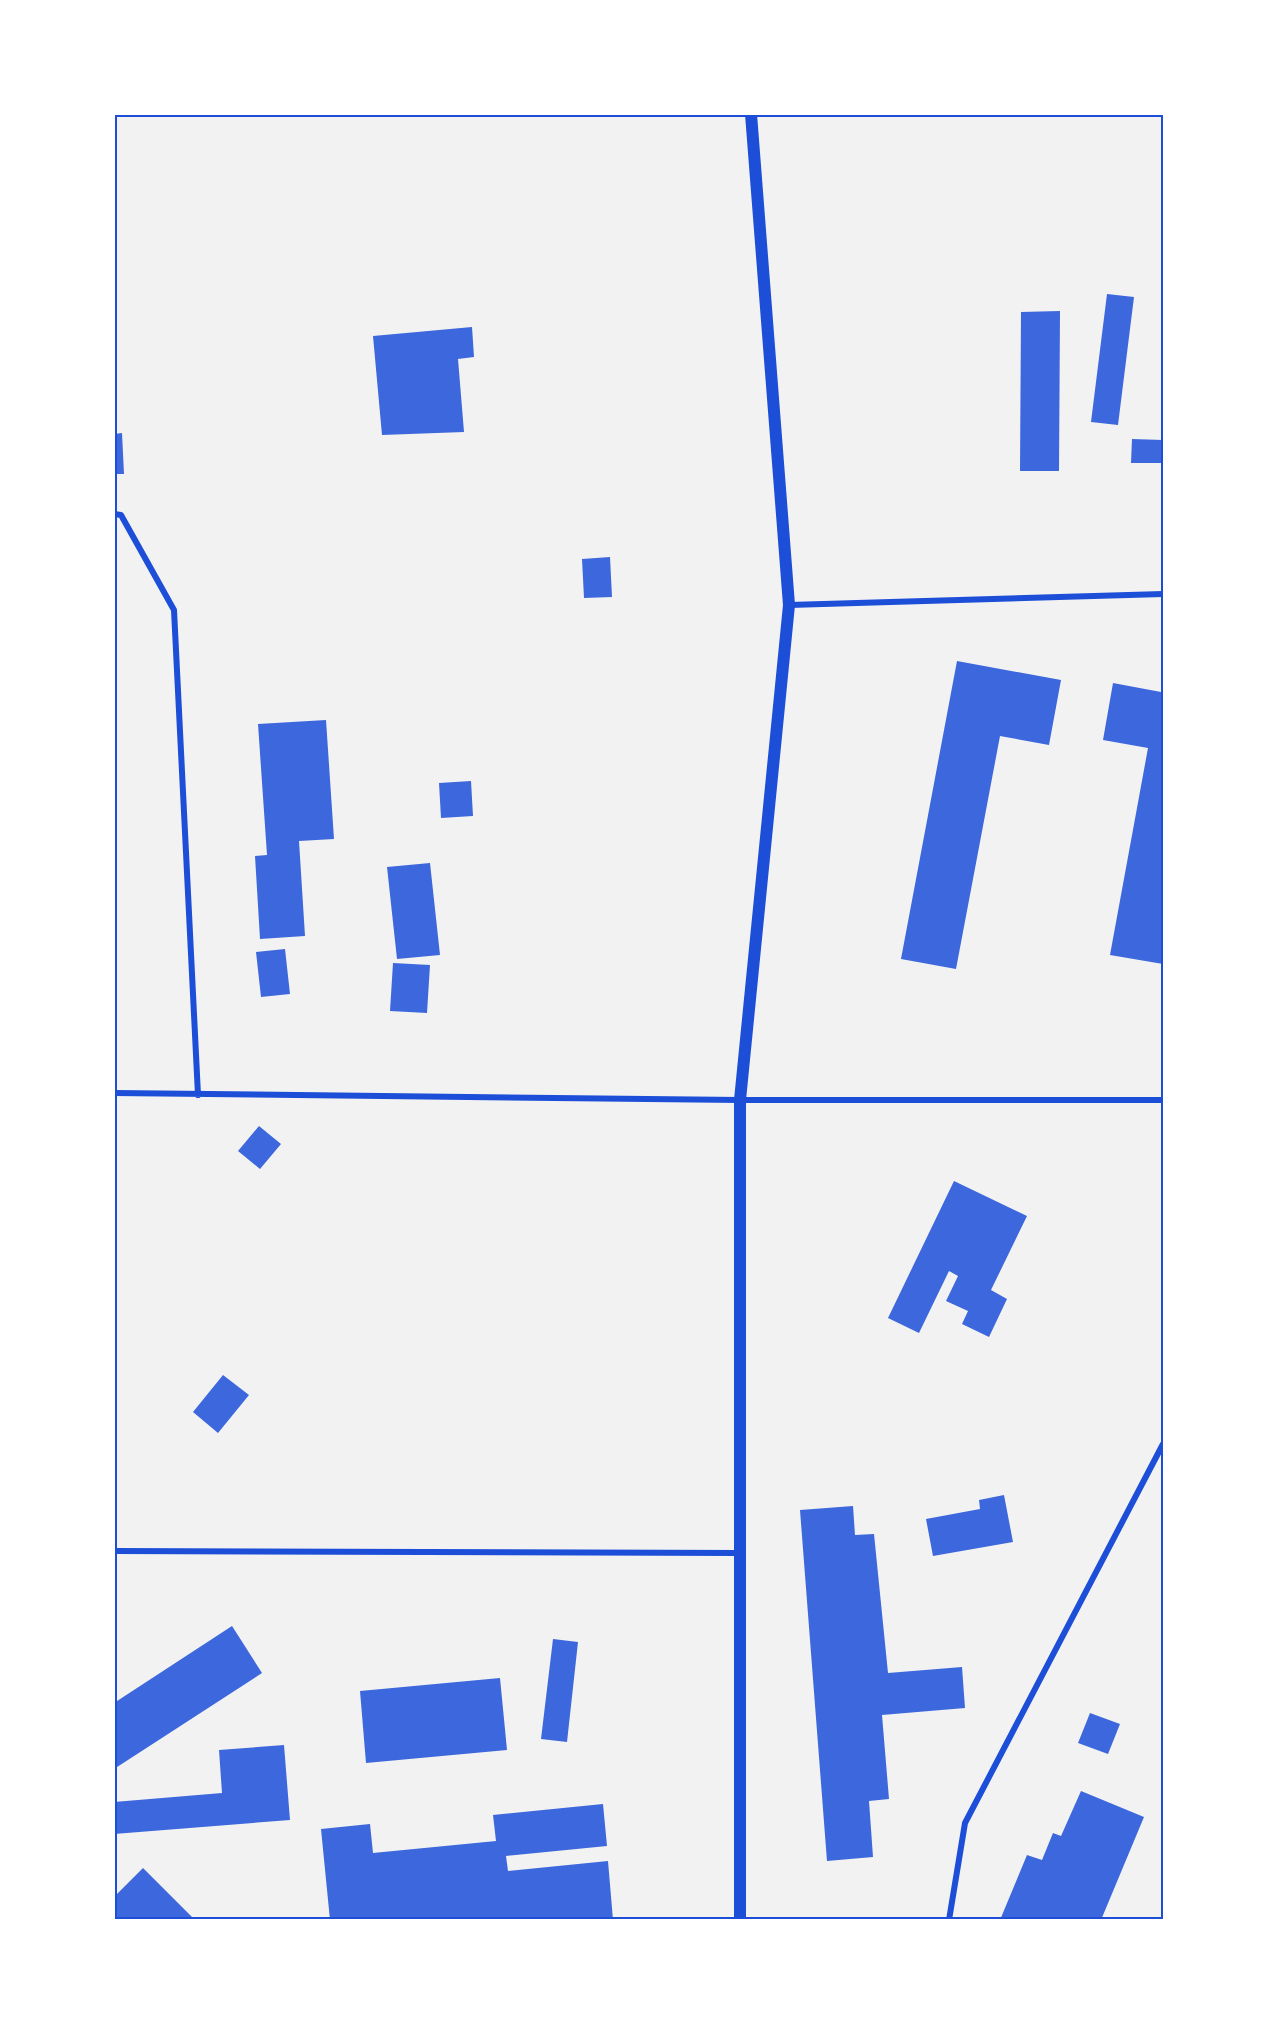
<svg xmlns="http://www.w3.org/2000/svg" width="1277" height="2034" viewBox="0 0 1277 2034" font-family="'Playfair Display',serif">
  <rect width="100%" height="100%" fill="#f2f2f2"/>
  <path fill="#3d67dc" d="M1107,294l27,3 -16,128 -27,-3z
    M1060,311l-1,160h-39l1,-159z
    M472,327l2,30 -16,2 6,73 -82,3 -9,-99z
    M122,433l2,41h-10v-40z
    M1132,439l31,1v23h-32z
    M610,557l2,40 -28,1 -2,-39z
    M957,661l104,19 -12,65 -49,-9 -44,233 -55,-10z
    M1113,683l48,9 2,-4v276l-53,-9 38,-207 -45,-8z
    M326,720l8,119 -35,2 6,95 -45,3 -5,-83 12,-1 -9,-131z
    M471,781l2,35 -32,2 -2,-35z
    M430,863l10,92 -43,4 -10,-92z
    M285,949l5,45 -29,3 -5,-45z
    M393,963l37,2 -3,48 -37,-2z
    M259,1126l22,18 -21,25 -22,-18z
    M954,1181l73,35 -36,74 16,9 -18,38 -27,-13 6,-13 -22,-10 12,-25 -9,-5 -30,62 -31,-15z
    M223,1375l26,20 -31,38 -25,-21z
    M1004,1495l9,47 -80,14 -7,-37 54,-10 -1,-9z
    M853,1506l2,29 19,-1 14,139 74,-6 3,41 -83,7 7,84 -20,2 4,56 -46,4 -27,-351z
    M232,1626l30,47 -148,96v-66z
    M553,1639l25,3 -11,100 -26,-3z
    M500,1678l7,72 -141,13 -6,-72z
    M1090,1713l30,11 -12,30 -30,-11z
    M284,1745l6,75 -176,14v-32l108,-9 -3,-43z
    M1081,1791l63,26 -43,103h-101l27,-65 15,5 11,-27 8,3z
    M603,1804l4,42 -101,10 2,15 100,-10 5,59h-283l-9,-91 49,-5 3,29 123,-12 -3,-26z
    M143,1868l52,52h-81v-23z"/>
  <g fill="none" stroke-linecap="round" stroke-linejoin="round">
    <path stroke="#1d4ed8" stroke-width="6" d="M114,514l7,1 53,95 24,485
      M789,605l374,-11
      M114,1093l626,7h423
      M114,1551l625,2
      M949,1920l16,-97 198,-379"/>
    <path stroke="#1d4ed8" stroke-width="12" d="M740,1920v-820l49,-495 -38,-491"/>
  </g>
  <rect width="1277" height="2034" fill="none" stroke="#ffffff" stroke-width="231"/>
  <rect x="116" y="116" width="1046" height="1802" fill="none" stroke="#1d4ed8" stroke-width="2"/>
</svg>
